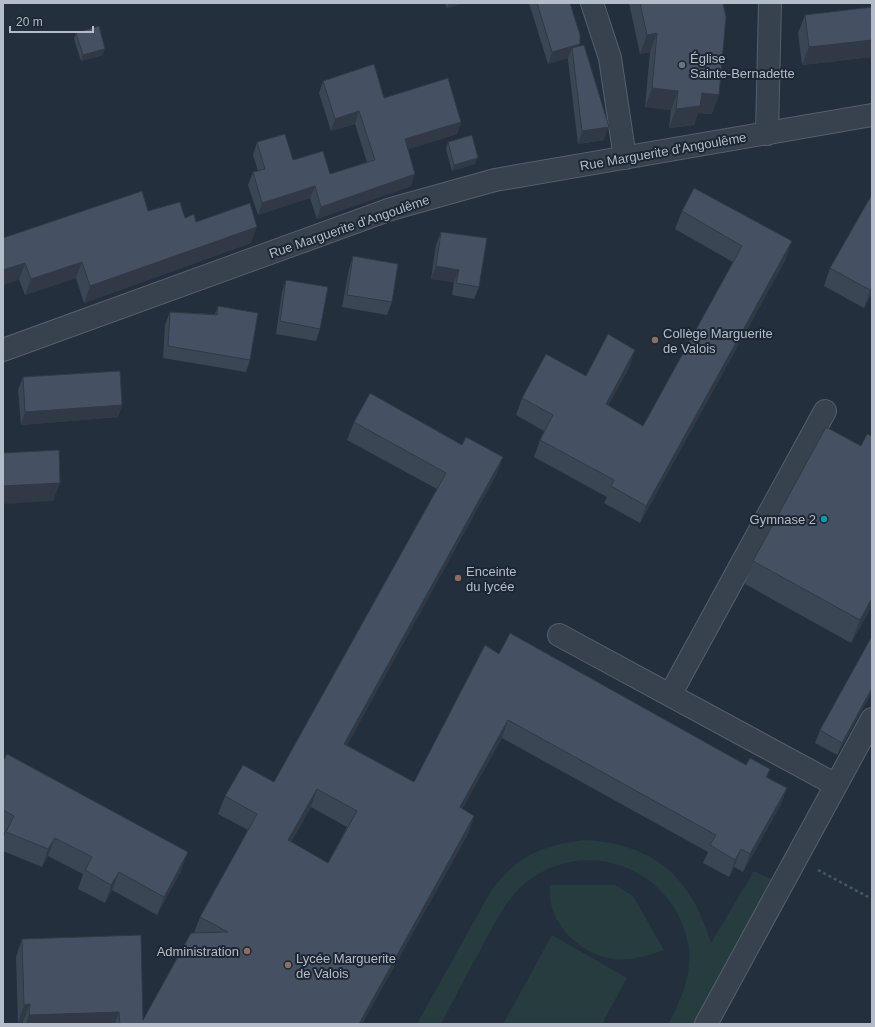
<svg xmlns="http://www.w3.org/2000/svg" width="875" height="1027" viewBox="0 0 875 1027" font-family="Helvetica,sans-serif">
  <rect width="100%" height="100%" fill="#242f3e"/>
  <path fill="#263c3f" d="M583,840c70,3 108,36 128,103l43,-72 21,10 -79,143h-28c13,-23 26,-54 20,-81 -15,-76 -104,-109 -164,-59 -19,17 -30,41 -42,63 -14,26 -28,51 -41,77h-24l75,-135c10,-11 21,-25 34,-32 17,-10 38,-14 57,-17z
    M550,885h65l18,11 31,54c-19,7 -40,13 -60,7 -31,-9 -58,-39 -54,-72z
    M552,935l75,43 -25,46h-99z"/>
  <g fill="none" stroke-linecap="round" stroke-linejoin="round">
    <g stroke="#565f6c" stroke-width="24">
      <path id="minor" d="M592,3l18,55 15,100
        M767,134l3,-131
        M3,350l388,-141 104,-29 377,-65
        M559,635l277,150
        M670,695l155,-284
        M706,1024l166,-305"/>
    </g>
    <path stroke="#44595c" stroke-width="2.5" stroke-dasharray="3 3" stroke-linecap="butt" d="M818,870l54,29"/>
    <use href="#minor" stroke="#38414e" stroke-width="22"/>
  </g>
  <path fill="#3b4654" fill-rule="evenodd" d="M445,3h18l-16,5z
    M529,3h41l9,43 25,94 -26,4 -10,-84v-2l-20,6z
    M629,3h94l-11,111 -14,-1 -4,12 -25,3 2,-18 -26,-3 5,-55 -10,2z
    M872,7v50l-70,8 -4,-32 7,-18z
    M76,33l27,22 -22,6 -7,-22z
    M323,81l61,17 77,24 -4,12 -49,15 3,37 -94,33 -7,-21 -52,17 -10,-30 5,-13 5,-1 -5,-16 4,-13 36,18 37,14 37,-12 -12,-38 -24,7 -12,-38z
    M448,142l27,22 -23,7 -6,-22z
    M872,197v96l-8,15 -40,-22 6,-18z
    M148,211l37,7 66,25 -167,60 -8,-25 -51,17 -22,-57z
    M682,211l104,48 -146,264 -36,-20 3,-6 -73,-40 6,-17 4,-9 -28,-16 6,-17 64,-22 43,-8 -21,38 35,20 90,-164 -58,-33z
    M441,232l38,55 -5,12 -22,-4 2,-13 -23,-3 5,-34z
    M353,256l39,46 -5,13 -45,-8 7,-38z
    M286,280l34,49 -4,12 -40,-7 6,-42z
    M218,306l32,54 -4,12 -83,-14 2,-33 5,-13 45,2z
    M23,377l99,28 -4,12 -97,8 -3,-35z
    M354,422l108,23 41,12 -7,18 -149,270 67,37 85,-128 247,111 24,4 -3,8 20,11 -7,18 -37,66 -9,-5 -5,10 -26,-14 5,-11 -206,-114 -40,71 12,7 -6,18 -106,190h-339v-2l-5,1 -2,-66 6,-18 121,81 51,-87 6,-16 48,-87 -30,-16 7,-18 49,-14 163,-293 -90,-49zM311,807l36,20 -19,36 -37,-21z
    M753,561l119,45 -21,37 -106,-59z
    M872,636v56l-35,63 -22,-12 5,-13z
    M3,761l178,110 -24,44 -45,-25 -7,13 -27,-14 5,-15 -35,-18 -6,11 -39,-16v-12l2,-6 -2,-2z"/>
  <path fill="#303945" d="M449,3h14l-16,5z
    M611,3h5l-6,2z
    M657,33l-7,19 -10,2 7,-19z
    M872,40v17l-70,8 7,-18z
    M580,44l-4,12 -4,-8 -4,10 -20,6 4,-12z
    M105,49l-2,6 -22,6 2,-6z
    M652,88l26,3 -7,19 -26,-3z
    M702,93l17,2 -7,19 -14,-1 -4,12 -25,3 7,-19z
    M359,111l-4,13 -24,7 4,-12z
    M461,122l-4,12 -57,18 5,-13z
    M609,127l-5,13 -26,4 4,-13z
    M478,158l-3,6 -23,7 2,-6z
    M415,174l-4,12 -94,33 4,-12z
    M315,186l-5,12 -52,17 4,-12z
    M257,227l-6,16 -167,60 6,-17z
    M792,241l-6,18 -146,264 6,-17z
    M82,262l-6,16 -51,17 6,-16z
    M25,263l-6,17 -16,5v-15z
    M436,266l23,4 -5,12 -23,-3z
    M872,286v7l-8,15 6,-18z
    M635,350l-6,18 -30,54 7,-18z
    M122,405l-4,12 -97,8 4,-13z
    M503,457l-7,18 -158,287 6,-18z
    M60,483l-7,18 -50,3v-18z
    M872,598v8l-21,37 9,-23z
    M872,688v4l-35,63 5,-12z
    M508,720l-6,18 -49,87 7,-18z
    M787,788l-7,18 -37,66 7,-18z
    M317,789l-6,18 -30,51 7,-18z
    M474,816l-6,18 -106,190h-3z
    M55,838l-7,18 -6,11 6,-18z
    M741,849l-7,18 -5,10 6,-17z
    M188,852l-7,19 -24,44 7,-18z
    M119,872l-7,18 -7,13 6,-18z
    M30,1004l-7,18 -5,1 6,-18z
    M119,1012l-4,12h-89l3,-9z"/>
  <path fill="#455162" stroke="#303945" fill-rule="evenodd" d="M537,3h33l10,32v9l-28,8z
    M640,3h83l3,14 -7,78 -17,-2 -2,13 -24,3 2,-18 -26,-3 5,-55 -10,2z
    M872,7v33l-63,7 -4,-32z
    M99,26l6,23 -22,6 -7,-22z
    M584,45l25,82 -27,4 -10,-83z
    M374,64l10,34 64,-20 13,44 -56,17 10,35 -94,33 -6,-21 -53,17 -9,-31 12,-3 -8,-27 28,-8 8,26 30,-9 7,23 45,-14 -16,-49 -24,8 -12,-38z
    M472,135l6,23 -24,7 -6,-23z
    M694,188l98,53 -146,265 -35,-20 3,-6 -74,-40 13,-25 -31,-17 24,-44 40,22 22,-42 27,16 -29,54 37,22 99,-180 -60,-35z
    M142,191l6,20 32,-9 5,16 9,-4 2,8 54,-19 7,24 -167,59 -8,-24 -51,17 -6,-16 -22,7v-32z
    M871,196l1,1v89l-2,4 -40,-22z
    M441,232l46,6 -8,49 -23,-4 3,-13 -23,-4z
    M353,256l45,8 -6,38 -45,-7z
    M286,280l42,7 -8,42 -40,-8z
    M218,306l40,7 -8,47 -82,-14 2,-34 47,3z
    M120,371l2,34 -97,7 -2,-35z
    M370,393l92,52 4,-8 37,20 -159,287 70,38 71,-137 14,9 11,-21 236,132 4,-7 20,11 -4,8 21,11 -37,66 -9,-5 -6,11 -25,-15 6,-10 -208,-115 -48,87 14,9 -115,208h-239l-1,-12 -90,3 1,-11 -6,1 -2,-66 119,-4 2,85 48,-87 37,-1 -28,-15 57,-103 -32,-18 18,-31 31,17 172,-309 -92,-51zM317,789l40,22 -29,52 -40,-23z
    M826,427l35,19 6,-12 5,2v162l-12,22 -107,-59z
    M59,450l1,33 -57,3v-33z
    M872,636v52l-30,55 -22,-13z
    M7,754l181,98 -24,45 -45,-25 -8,13 -26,-15 7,-13 -37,-19 -7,11 -42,-17 8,-16 -11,-6v-49z"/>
  <circle fill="#6b7280" stroke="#1d2633" stroke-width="1.5" cx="682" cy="65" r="4"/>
  <g fill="#8d6e63" stroke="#1d2633" stroke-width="1.5">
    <circle cx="655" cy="340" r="4"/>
    <circle cx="458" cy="578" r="4"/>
    <circle cx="247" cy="951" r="4"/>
    <circle cx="288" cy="965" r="4"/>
  </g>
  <circle fill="#0f9aa8" stroke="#1d2633" stroke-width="1.5" cx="824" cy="519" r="4"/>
  <g text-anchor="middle" stroke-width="4" stroke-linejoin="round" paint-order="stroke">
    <g font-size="13" fill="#b4bcc9" stroke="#1d2633" text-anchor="start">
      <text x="690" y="63">Église<tspan x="690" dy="15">Sainte-Bernadette</tspan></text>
      <text x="663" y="338">Collège Marguerite<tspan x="663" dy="15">de Valois</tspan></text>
      <text x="816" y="524" text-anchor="end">Gymnase 2</text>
      <text x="466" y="576">Enceinte<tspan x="466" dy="15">du lycée</tspan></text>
      <text x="239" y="956" text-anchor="end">Administration</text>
      <text x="296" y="963">Lycée Marguerite<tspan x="296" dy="15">de Valois</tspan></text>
    </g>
    <g font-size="13" fill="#b4bcc9" stroke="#1d2633">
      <text transform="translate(663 151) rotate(-10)" y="5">Rue Marguerite d'Angoulême</text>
      <text transform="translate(349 226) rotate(-19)" y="5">Rue Marguerite d'Angoulême</text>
    </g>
  </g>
  <rect width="875" height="1027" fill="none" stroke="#b4bcc9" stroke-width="8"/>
  <path d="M10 26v6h83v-6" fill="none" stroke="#b4bcc9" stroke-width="2"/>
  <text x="16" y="26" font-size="12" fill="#b4bcc9" stroke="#1d2633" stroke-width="3" paint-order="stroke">20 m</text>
</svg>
